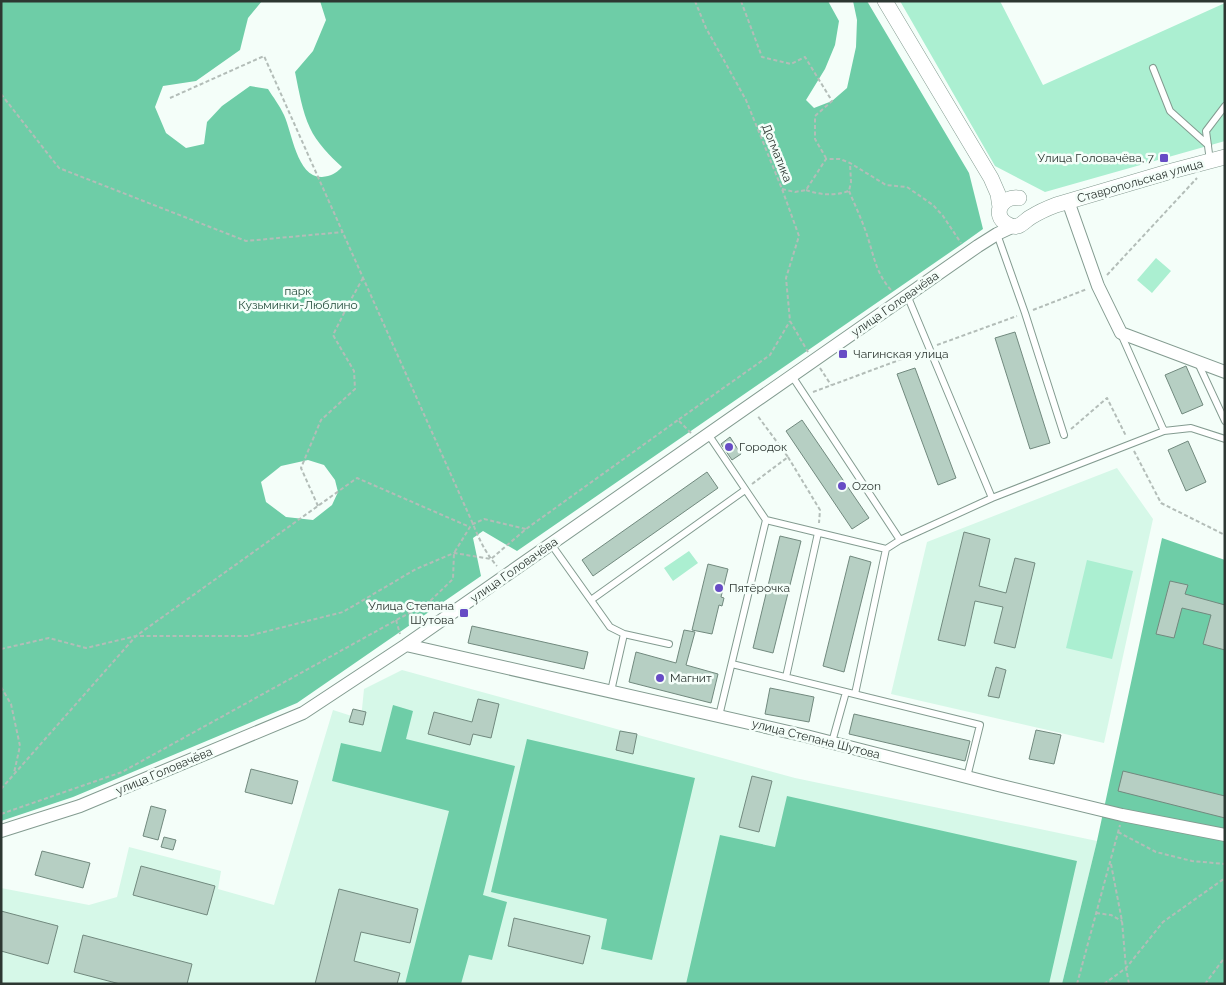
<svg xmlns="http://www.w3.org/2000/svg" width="1226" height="985" viewBox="0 0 1226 985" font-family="Raleway,sans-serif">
  <rect width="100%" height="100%" fill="#f4fef9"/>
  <path fill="#d6f8e8" d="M1117,468l36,51 -49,224 -213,-49 36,-152z
    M402,670l393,108 302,63 -35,143h-1061v-96l88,17 28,-8 12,-50 92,24 -3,18 56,16 59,-195 28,9 3,-30z"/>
  <path fill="#abefd1" d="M900,1h100l43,84 182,-82v138l-180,51 -50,-26z
    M1156,258l15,13 -19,22 -15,-13z
    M689,551l9,12 -25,18 -9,-13z
    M1087,560l46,11 -21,88 -46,-11z"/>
  <path fill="#6ecda7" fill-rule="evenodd" d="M1,1h261l-14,17 -8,32 -44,31 -33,5 -8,21 11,26 20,15 18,-4 3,-22 15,-16 28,-20 18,3c5,8 12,17 16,26 8,17 13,63 38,62 9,-1 13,-3 20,-10 -11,-10 -26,-25 -32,-39 -8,-17 -11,-37 -15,-56l18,-21 13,-31 -6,-19h508l11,20 -4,24 -10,24 -19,31 8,8 18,-7 15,-13 9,-41 1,-27 -4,-19h14l102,172 14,56 -21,15 -445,307 -34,-20 -10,7 8,38 -184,127 -224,94 -72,24zM308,460l16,5 11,15 3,12 -6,13 -19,15 -27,-3 -20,-15 -5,-20 20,-16z
    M1162,538l63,22v424h-163l35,-143z
    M393,705l20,6 -7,28 109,27 -32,129 24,7 -15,58 -23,-5 -8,29h-56l44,-173 -117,-30 9,-38 40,9z
    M527,739l168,39 -43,182 -51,-11 6,-30 -116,-27z
    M787,796l290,65 -28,123h-363l34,-149 55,12z"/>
  <path fill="#b6cfc3" stroke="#71897e" d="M1015,332l35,111 -20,6 -35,-111z
    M1186,366l17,39 -21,9 -17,-39z
    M915,368l41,110 -18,7 -41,-111z
    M802,420l67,98 -17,11 -66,-98z
    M730,437l11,17 -9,6 -11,-16z
    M1188,441l18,41 -20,9 -18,-41z
    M707,472l11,16 -125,88 -11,-16z
    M964,532l26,7 -11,47 27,7 9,-35 20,5 -20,85 -21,-5 9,-36 -28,-6 -10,45 -27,-6z
    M780,536l21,5 -28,112 -20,-5z
    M850,556l21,6 -27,110 -21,-6z
    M708,564l20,5 -7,28 3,1 -2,8 -3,-1 -7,29 -20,-4z
    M1170,581l18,4 -3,9 40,11v45l-22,-6 8,-29 -29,-7 -8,30 -18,-4z
    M472,626l116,26 -4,17 -116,-26z
    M684,630l11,2 -9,33 32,9 -7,29 -82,-21 7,-30 40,11z
    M996,667l10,3 -7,28 -11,-2z
    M770,688l44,9 -5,25 -44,-8z
    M478,699l21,5 -8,34 -18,-4 -3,11 -42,-11 6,-22 38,10z
    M353,709l13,3 -3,13 -14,-3z
    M854,714l116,27 -5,20 -116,-27z
    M1036,730l25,5 -7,29 -25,-5z
    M620,731l17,3 -4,20 -17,-4z
    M251,769l47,12 -6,23 -47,-12z
    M1123,771l102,25v22l-107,-27z
    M752,776l20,5 -13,51 -20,-5z
    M151,806l15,4 -8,30 -15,-4z
    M164,837l12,3 -3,10 -12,-3z
    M42,851l48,12 -7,25 -48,-13z
    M141,866l74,20 -8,29 -74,-20z
    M339,889l79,20 -8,34 -49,-11 -7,29 46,12 -3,11h-82z
    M1,911l57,15 -10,38 -47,-13z
    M514,918l76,18 -7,28 -75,-18z
    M83,935l109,29 -5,20h-67l-46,-12z"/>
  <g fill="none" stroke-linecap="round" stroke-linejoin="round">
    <g stroke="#839b90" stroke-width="8">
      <path id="service" d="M1153,68l17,43 38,34
        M1210,161l-4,-30 19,-25
        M997,234l28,79 39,122
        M907,295l85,203
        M1121,334l43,97
        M1198,363l27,58
        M792,376l108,164
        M708,434l58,86 -47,196
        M766,520l120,29
        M551,544l59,83 14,7 45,10
        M591,600l154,-110
        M732,664l248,61 -13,52
        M786,677l32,-144
        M611,691l13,-57
        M855,694l31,-145 14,-9 92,-42 172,-67 27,-3 34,11
        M832,742l14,-50"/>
    </g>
    <g stroke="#839b90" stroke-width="14">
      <path id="minor" d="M1068,201l30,85 23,47 104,39
        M406,645l400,91 192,49 124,30 103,20
        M1,831l79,-25 223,-93 103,-68 572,-399 19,-12 17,-8"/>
    </g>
    <g stroke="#839b90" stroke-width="16">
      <path id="tertiary" d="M885,1l106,177 7,16 2,13
        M1019,198c-17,-3 -28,17 -12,26 3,2 8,3 11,2 5,-2 9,-7 13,-9 8,-5 17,-9 25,-12l112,-33 57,-15"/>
    </g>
    <path stroke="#b3bdb8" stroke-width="2" stroke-dasharray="4 2.5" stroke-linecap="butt" d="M695,1l11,27 40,72 36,89 17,47 -13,42 4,43 18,31
      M741,1l21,56 29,7 14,-7 27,44 -17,15v23l11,19
      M1,94l58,74 187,73 97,-9
      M170,98l94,-42 209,468c6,15 13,30 24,42
      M782,189l13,3 11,-2 20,-31h14l10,4 36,22 21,2 26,18 10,11 18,27
      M806,190c14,5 28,6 43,1l2,-9 -1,-19
      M849,191c6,14 13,29 18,44 7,21 9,39 25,56
      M1107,275l90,-97
      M1033,310l54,-21
      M937,345l80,-29
      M820,368l11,17
      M813,392l108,-40
      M1071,429l36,-31 19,38
      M691,433l-13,-13 92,-65 20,-34
      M1134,451l27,52 64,32
      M788,457l32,53 -1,13
      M752,484l36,-27 -31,-42
      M318,506l-17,-38 20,-48 34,-31 -1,-18 -21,-36 16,-32 14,-25
      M396,620l4,14
      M1,649l48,-11 37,10 50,-12h112l95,-24 73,-43 38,-16 37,6 35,-30 152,-109
      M1,687l10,17 9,42 -6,27
      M1,789l135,-153 221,-158 113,49
      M1,814l121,-42 307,-170 24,-23 1,-26 16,-26 3,-3 11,-5 42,10
      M1118,832l38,20 36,9 33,3
      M1111,864l11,57 4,47 3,16
      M1096,913l15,2 11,6
      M1077,984l43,-159
      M1104,984l22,-16 37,-46 62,-44
      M1205,984l20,-27"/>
    <use href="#service" stroke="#fff" stroke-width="6"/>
    <use href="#minor" stroke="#fff" stroke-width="12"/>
    <use href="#tertiary" stroke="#fff" stroke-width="15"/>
  </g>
  <g fill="#674cc5" stroke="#f4fef9" stroke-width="2">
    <rect x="1159" y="153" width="10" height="10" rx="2.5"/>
    <rect x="838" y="349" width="10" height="10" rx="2.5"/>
    <circle cx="729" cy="447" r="5"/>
    <circle cx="842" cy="486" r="5"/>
    <circle cx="719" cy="588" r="5"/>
    <rect x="459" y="608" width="10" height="10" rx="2.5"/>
    <circle cx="660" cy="678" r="5"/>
  </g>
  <g text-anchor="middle" stroke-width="5" stroke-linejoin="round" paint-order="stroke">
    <g font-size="12" fill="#2d3732" stroke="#f4fef9">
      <text transform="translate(777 153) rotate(68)" y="4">Догматика</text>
      <text transform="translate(1140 181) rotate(-16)" y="4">Ставропольская улица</text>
      <text transform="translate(895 304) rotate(-35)" y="4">улица Головачёва</text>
      <text transform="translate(514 570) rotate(-35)" y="4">улица Головачёва</text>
      <text transform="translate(816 739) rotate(14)" y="4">улица Степана Шутова</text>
      <text transform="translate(164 771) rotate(-23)" y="4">улица Головачёва</text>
    </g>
    <g font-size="12" fill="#2d3732" stroke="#f4fef9" text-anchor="start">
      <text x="1154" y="162" text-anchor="end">Улица Головачёва, 7</text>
      <text x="853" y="358">Чагинская улица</text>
      <text x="739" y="451">Городок</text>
      <text x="852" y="490">Ozon</text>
      <text x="729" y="592">Пятёрочка</text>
      <text x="454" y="610" text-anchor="end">Улица Степана<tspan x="454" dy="14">Шутова</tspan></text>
      <text x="670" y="682">Магнит</text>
    </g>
    <g font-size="12" fill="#234c3b" stroke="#f4fef9">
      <text x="298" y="295">парк<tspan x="298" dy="14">Кузьминки-Люблино</tspan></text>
    </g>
  </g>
  <rect width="1226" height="985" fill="none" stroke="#2d3732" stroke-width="5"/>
</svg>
